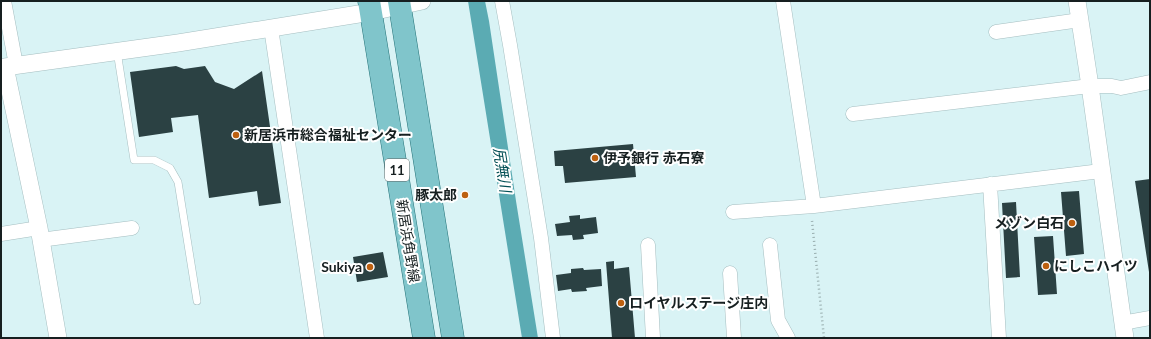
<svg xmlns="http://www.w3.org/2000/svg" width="1151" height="339" viewBox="0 0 1151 339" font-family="Lato,'Noto Sans JP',sans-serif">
  <rect width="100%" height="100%" fill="#d9f3f5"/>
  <path fill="#5babb3" d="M468,1h17l4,20 27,180 22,137h-16z"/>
  <path fill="#2b4143" d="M176,66l8,3 21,-3 10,16 19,7 28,-18 19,132 -22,3 -2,-15 -48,7 -11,-83 -27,3 2,14 -34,5 -9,-65z
    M633,144l3,33 -71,6 -2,-17h-8l-1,-15z
    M1150,179v93h-1l-14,-91z
    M1079,191l5,63 -18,2 -5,-64z
    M1016,202l4,75 -14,1 -4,-75z
    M580,215v4l16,-2 2,16 -15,2 1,4 -11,1 -1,-5 -15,1 -2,-12 15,-2 -1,-6z
    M1053,236l4,58 -19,1 -4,-58z
    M383,252l5,25 -31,5 -4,-25z
    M614,261v8l15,-2 6,71h-23l-6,-76z
    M583,268l1,2 17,-1 1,17 -16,2 1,3 -15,1 -1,-3 -13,2 -2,-16 15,-2v-4z"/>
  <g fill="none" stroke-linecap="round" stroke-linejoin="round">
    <g stroke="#a5bec0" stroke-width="8">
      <path id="service" d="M117,51l17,109h20l16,8 8,14 19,119"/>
    </g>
    <g stroke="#a5bec0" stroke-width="15">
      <path id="minor" d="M4,1l12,64
        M502,1l8,44 31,193 12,100
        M783,1l31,205 287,-35
        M271,28l46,310
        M996,32l84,-12
        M853,114l237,-28h22l9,2 29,-6
        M990,184l9,154
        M733,212l81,-6
        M1,234l38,-6
        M40,240l92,-12
        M648,245l5,93
        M770,245l8,75 10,18
        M730,273l4,65
        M1122,323l28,-5"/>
    </g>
    <g stroke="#a5bec0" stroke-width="18">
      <path id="tertiary" d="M1077,1l13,85 35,252
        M58,338l-19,-110 -34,-161 173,-24 193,-31 51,-11"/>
    </g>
    <g stroke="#247278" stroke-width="23">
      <path id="primary" d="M369,1l55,337
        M399,1l54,337"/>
    </g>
    <path stroke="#98adae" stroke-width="2.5" stroke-dasharray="1 3" stroke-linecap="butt" d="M812,221l12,117"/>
    <use href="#service" stroke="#fff" stroke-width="7"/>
    <use href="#minor" stroke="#fff" stroke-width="14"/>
    <use href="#tertiary" stroke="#fff" stroke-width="17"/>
    <use href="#primary" stroke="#80c5cb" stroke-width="22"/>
  </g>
  <g fill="#bd6010" stroke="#fff" stroke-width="1.5">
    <circle cx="236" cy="135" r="4"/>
    <circle cx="595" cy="158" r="4"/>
    <circle cx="465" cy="195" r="4"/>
    <circle cx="1072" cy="223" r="4"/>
    <circle cx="1046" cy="266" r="4"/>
    <circle cx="370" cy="267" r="4"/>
    <circle cx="621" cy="303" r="4"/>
  </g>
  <g text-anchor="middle" stroke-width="4" stroke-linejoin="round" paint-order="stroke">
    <rect fill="#fff" stroke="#5c6263" stroke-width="1" x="385" y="159" width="24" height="22" rx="3"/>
    <g font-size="13" font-weight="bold" fill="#161f20">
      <text x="397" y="175">11</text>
    </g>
    <g font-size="14" font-weight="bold" fill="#161f20" stroke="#fff" text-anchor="start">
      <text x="244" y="140">新居浜市総合福祉センター</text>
      <text x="603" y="163">伊予銀行 赤石寮</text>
      <text x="457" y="200" text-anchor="end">豚太郎</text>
      <text x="1064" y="228" text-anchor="end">メゾン白石</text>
      <text x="1054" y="271">にしこハイツ</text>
      <text x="362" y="272" text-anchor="end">Sukiya</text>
      <text x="629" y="308">ロイヤルステージ庄内</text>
    </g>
    <g font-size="14" fill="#161f20" stroke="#fff">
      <text transform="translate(408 241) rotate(81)" y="5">新居浜角野線</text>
    </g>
    <g font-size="15" font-style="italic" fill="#014e54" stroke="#fff">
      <text transform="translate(502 170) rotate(81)" y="5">尻無川</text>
    </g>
  </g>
  <rect width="1151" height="339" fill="none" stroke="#161f20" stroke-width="4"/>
</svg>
